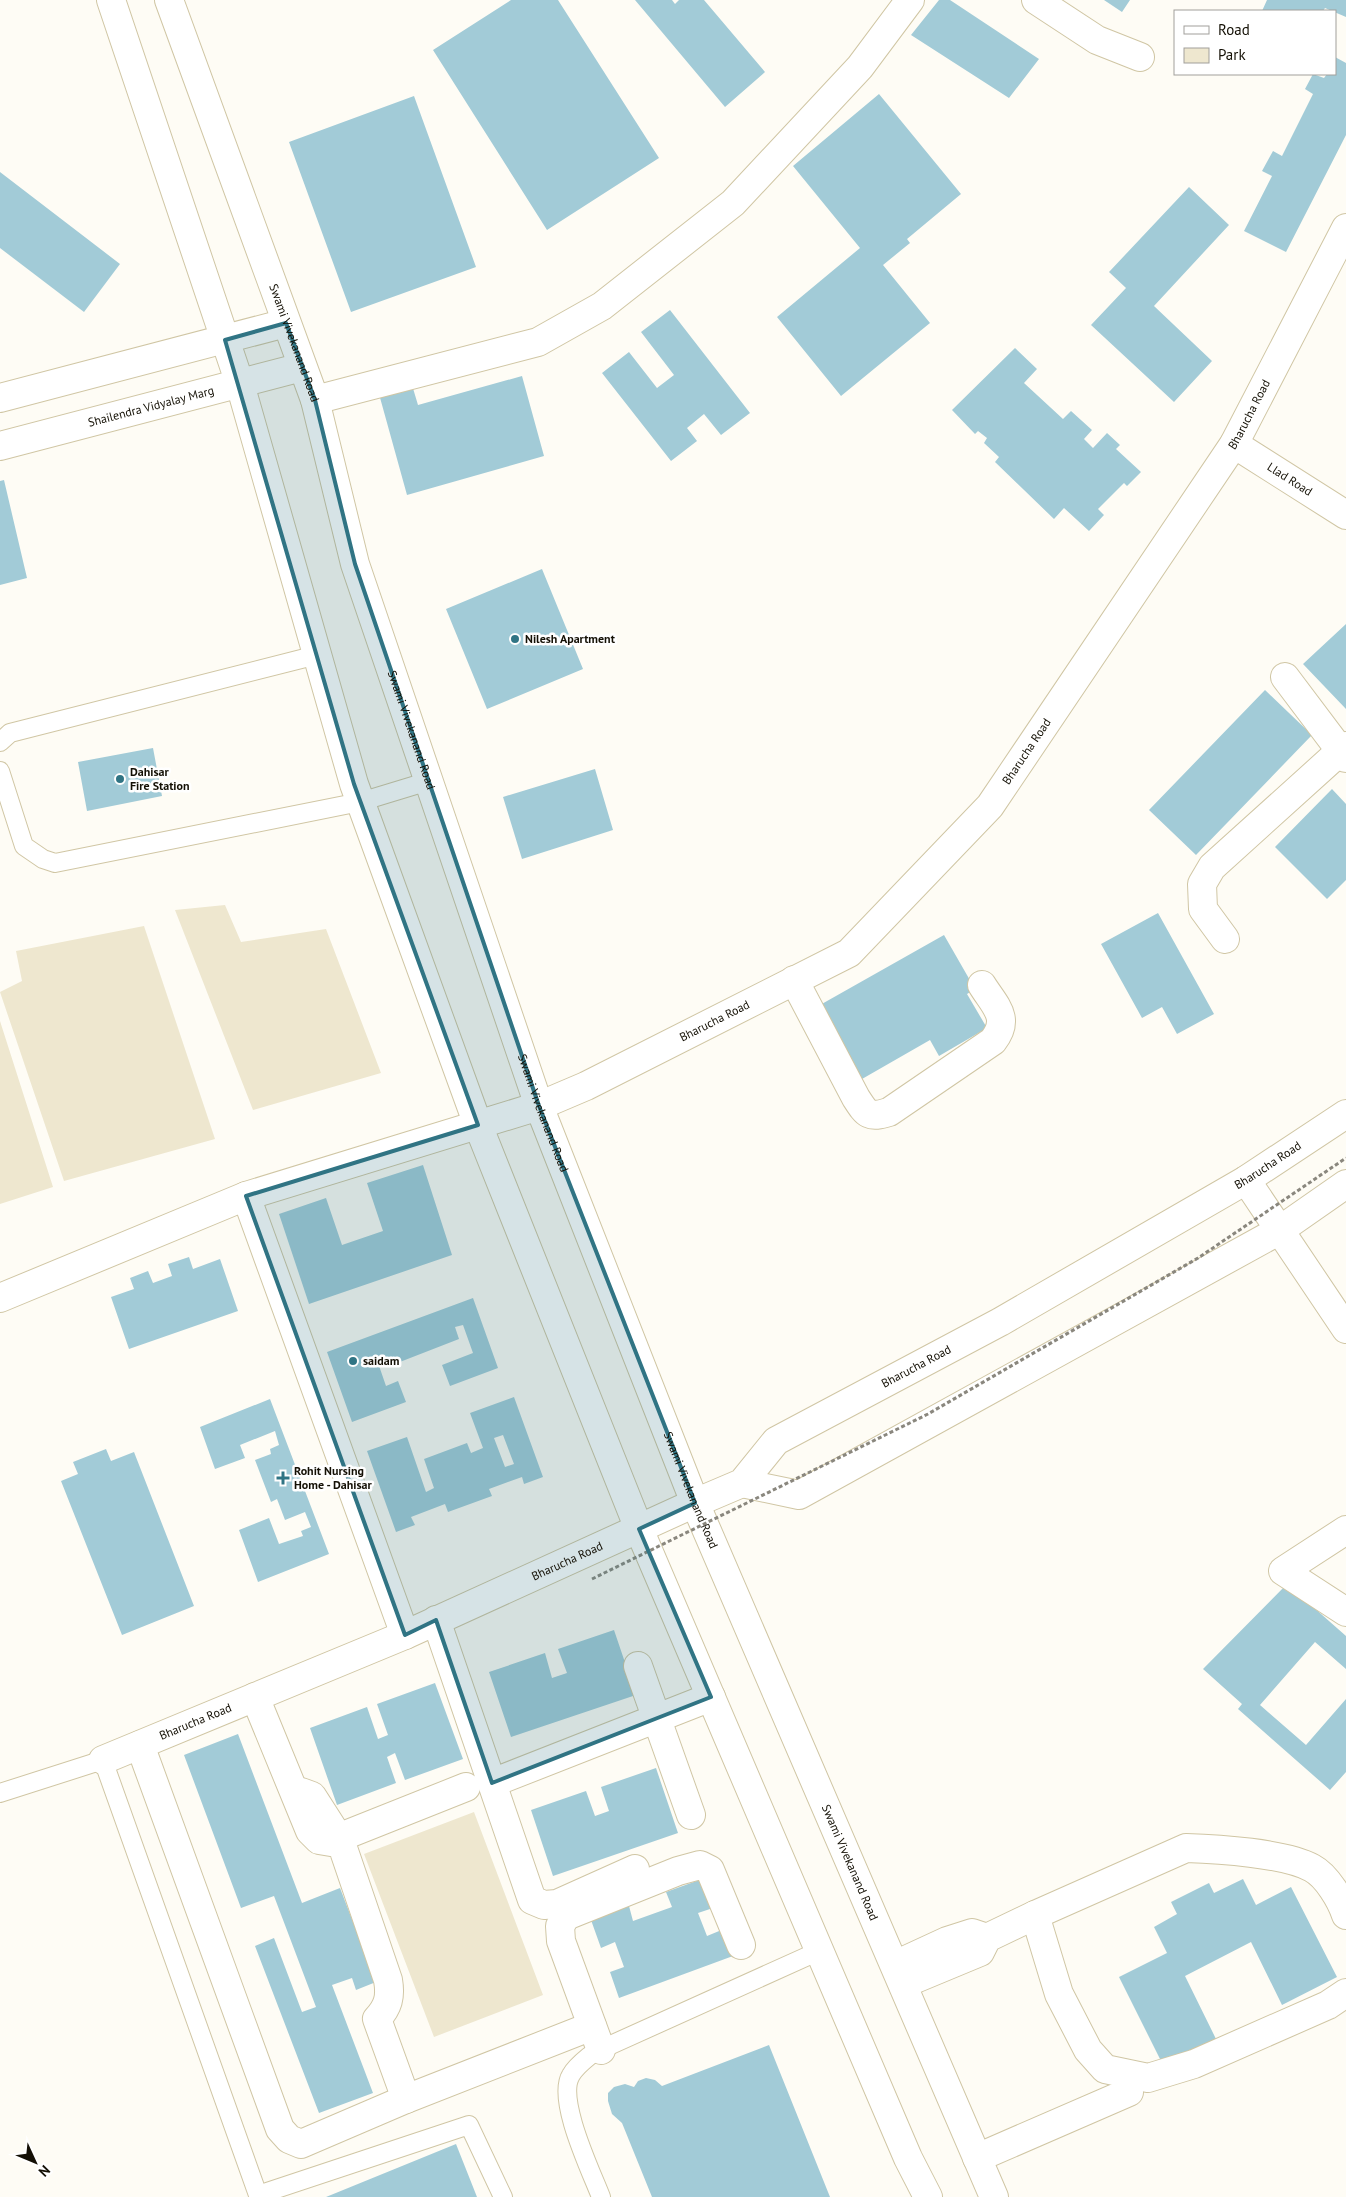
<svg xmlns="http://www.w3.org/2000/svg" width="1346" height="2197" viewBox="0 0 1346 2197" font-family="'PT Sans',sans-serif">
  <rect width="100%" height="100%" fill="#fefcf5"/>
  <path fill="#eee7cf" d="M225,905l16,37 85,-13 55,144 -128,37 -78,-200z
    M144,926l71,213 -151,42 -64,-189 22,-11 -6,-30z
    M0,1021l53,166 -53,17z
    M474,1812l69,183 -109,42 -70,-183z"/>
  <path fill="#a2cbd7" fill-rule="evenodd" d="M511,0h47l101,158 -112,72 -114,-180z
    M635,0h37l3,4 4,-4h25l61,72 -40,35z
    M939,0h11l89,59 -30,39 -98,-63z
    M1104,0h26l-8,12z
    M1267,0h79v17l-21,-9 -2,3h-61z
    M1335,57l11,6v72l-60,117 -42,-21 28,-55 -10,-5 11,-20 9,5 31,-62 -8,-5 8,-15 11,4 3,-4h8z
    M879,94l82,100 -54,45 3,4 -27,22 47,58 -89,73 -64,-79 83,-69 -67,-82z
    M414,96l62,171 -125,45 -62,-170z
    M0,172l120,92 -36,48 -84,-64z
    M1189,187l40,38 -75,81 58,55 -38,41 -83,-77 35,-37 -17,-16z
    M670,310l80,103 -29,22 -17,-21 -17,14 10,13 -26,20 -69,-88 27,-21 28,36 17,-13 -33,-43z
    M1015,348l22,21 -13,14 39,36 8,-8 21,19 -8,9 9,9 14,-15 13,12 -4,4 25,23 -14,14 -3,-3 -26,26 6,6 -15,16 -25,-23 -10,11 -59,-57 4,-5 -15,-14 3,-5 -9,-7 -3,3 -23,-24z
    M522,376l22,80 -137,39 -28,-101 33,-9 6,20z
    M4,480l23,98 -27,7v-104z
    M542,569l41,100 -96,40 -41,-100z
    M1346,624v85l-43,-45z
    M1265,690l47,45 -116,120 -47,-45z
    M153,748l9,48 -75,15 -9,-49z
    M595,769l18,61 -91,29 -19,-62z
    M1332,789l14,15v76l-19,19 -52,-52z
    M1158,913l56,101 -37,20 -15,-27 -20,11 -41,-74z
    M944,935l31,54 -8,5 20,34 -48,28 -9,-16 -68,39 -42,-74z
    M423,1165l29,90 -143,49 -30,-90 47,-16 16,47 41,-14 -16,-48z
    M189,1257l4,12 27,-10 18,52 -109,38 -18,-52 23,-8 -4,-11 18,-7 5,12 19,-7 -4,-12z
    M473,1298l25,70 -48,18 -8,-21 31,-12 -10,-28 -8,2 4,12 -72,28 -4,-12 -7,2 10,29 12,-5 8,21 -54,20 -25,-70z
    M514,1397l29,80 -19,7 -2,-7 -33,12 3,7 -44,16 -3,-8 -34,13 4,8 -19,7 -29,-81 40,-14 19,55 8,-4 -10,-29 43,-16 4,10 12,-5 -13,-35zM503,1435l11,29 -9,3 -11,-29z
    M270,1399l59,155 -71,28 -19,-52 30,-12 10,26 24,-8 -2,-5 10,-4 -6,-15 -20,8 -8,-21 -6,3 -16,-42 16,-6 -1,-5 9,-4 -4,-14 -35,14 5,13 -30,11 -15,-42z
    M106,1449l5,12 23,-9 60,154 -72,29 -61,-154 17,-7 -5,-12z
    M1287,1584l59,52v33l-31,-27 -55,63 46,40 40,-46v73l-16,18 -92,-81 4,-5 -39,-35z
    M614,1630l22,65 -125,42 -22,-65 56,-19 7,25 15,-5 -9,-24z
    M435,1683l28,76 -58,21 -10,-27 -8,4 9,26 -59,22 -27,-77 57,-21 11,32 10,-4 -11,-31z
    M238,1734l64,169 38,-15 36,94 -20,8 -4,-12 -20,7 41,108 -54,20 -64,-167 19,-8 28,74 14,-5 -42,-111 -33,12 -57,-153z
    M656,1768l22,65 -125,43 -22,-66 55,-19 9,25 14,-5 -8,-24z
    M705,1878l11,29 -18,6 9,23 17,-7 9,27 -114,42 -9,-26 14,-5 -9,-25 -14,6 -10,-28 38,-14 4,15 39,-14 -6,-15z
    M1243,1879l13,26 35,-18 46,90 -55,28 -31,-63 -66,34 31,63 -53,26 -44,-88 48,-24 -13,-26 23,-13 -6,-12 38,-19 5,10z
    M769,2045l61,152h-178l-30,-74 -10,-9 -4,-13v-8l6,-6 11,-3 9,3 4,-6 8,-3 9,2 7,6z
    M456,2144l21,53h-151z"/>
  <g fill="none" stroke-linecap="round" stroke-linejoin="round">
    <g stroke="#d0c6a4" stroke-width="20">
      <path id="lane" d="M0,742l10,-9 307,-78
        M0,771l24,75 19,13 12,4 305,-61 69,-21
        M0,1793l103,-33 155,435 211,-70 34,72
        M601,2197c-10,-26 -45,-98 -30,-122 5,-9 15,-16 22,-22l226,-102"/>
    </g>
    <g stroke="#d0c6a4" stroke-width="30">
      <g id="street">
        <path d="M1036,0l61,40 43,17"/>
        <path d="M0,398l286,-75"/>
        <path d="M315,400l223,-58 64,-36 131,-103 127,-136 50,-67"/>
        <path id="s1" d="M1234,444l112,71"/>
        <path id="s2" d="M0,446l302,-79"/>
        <path d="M1285,677l61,81"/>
        <path d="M1225,939l-22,-30 -1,-25 10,-17 134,-121"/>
        <path d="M794,980l62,118c11,17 13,20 33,14l104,-71c18,-23 2,-35 -11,-56"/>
        <path d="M1246,1180l100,149"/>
        <path d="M246,1196l159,439"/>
        <path id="s3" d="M0,1298l246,-102 293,-90 47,-20 263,-133 141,-147 244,-362 112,-216"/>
        <path d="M1346,1530l-63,41 63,41"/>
        <path d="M436,1620l96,280 12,5 13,-1 78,-35"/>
        <path d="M638,1666l53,149"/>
        <path d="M255,1697l55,134 9,9 18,3 6,5 45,132c3,17 0,27 -11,39l29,80"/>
        <path d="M140,1745l140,384 9,10 12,5 105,-45 186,-73"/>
        <path id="s4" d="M103,1760l302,-125 290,-132"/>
        <path d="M492,1783l219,-86"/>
        <path d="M301,1792l11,4 25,39 11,-1 118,-47"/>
        <path d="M1035,1915l24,79 29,56 17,19 43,9 46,-14 134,-59 18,-12"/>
        <path d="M895,1965l52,-24 25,-8 15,5"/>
        <path d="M903,1984l77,-32 7,-14 48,-23 151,-67c31,1 99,5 126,20 15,8 29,32 34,47"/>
        <path d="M601,2050l-40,-109 -1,-15 6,-10 112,-45 22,-6 10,5 31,75"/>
        <path d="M977,2158l152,-66"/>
      </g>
    </g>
    <g stroke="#d0c6a4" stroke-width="30">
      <g id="secondary">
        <path d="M111,0l129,384 114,400 124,341 161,404 269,629 20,39"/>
        <path id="s5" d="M169,0l146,400 40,164 184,542 156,397 299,694"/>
        <path d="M742,1483l57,12 481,-265 66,-46"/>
        <path id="s6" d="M695,1503l47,-20 34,-42 224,-119 246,-142 100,-66"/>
      </g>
    </g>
    <use href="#lane" stroke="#fff" stroke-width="18"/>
    <use href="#street" stroke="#fff" stroke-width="28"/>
    <use href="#secondary" stroke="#fff" stroke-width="28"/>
    <path stroke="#8a877e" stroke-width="3" stroke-dasharray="4 2.5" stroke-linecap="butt" d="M592,1579l336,-165 270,-156 148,-100"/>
  </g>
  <path fill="#307484" fill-opacity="0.2" stroke="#307484" stroke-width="4" stroke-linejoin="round" d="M286,323l29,77 40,164 184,542 156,397 -56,26 72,168 -219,86 -56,-163 -31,15 -159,-439 232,-71 -124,-341 -129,-444z"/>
  <g fill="#307484" stroke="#fff" stroke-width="2">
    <circle cx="515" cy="639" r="5"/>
    <circle cx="120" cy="779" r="5"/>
    <circle cx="353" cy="1361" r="5"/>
    <path d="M280.5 1470.5h5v5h5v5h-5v5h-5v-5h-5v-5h5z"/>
  </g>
  <g text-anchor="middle" stroke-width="5" stroke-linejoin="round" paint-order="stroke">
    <g font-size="12" fill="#141005" stroke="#fff">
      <text dy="4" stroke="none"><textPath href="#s5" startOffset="365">Swami Vivekanand Road</textPath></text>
      <text dy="4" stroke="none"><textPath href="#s2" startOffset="156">Shailendra Vidyalay Marg</textPath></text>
      <text dy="4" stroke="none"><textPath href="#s3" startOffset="1592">Bharucha Road</textPath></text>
      <text dy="4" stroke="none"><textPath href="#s1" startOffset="66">Llad Road</textPath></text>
      <text dy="4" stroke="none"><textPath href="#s5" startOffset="770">Swami Vivekanand Road</textPath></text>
      <text dy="4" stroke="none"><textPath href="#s3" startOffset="1188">Bharucha Road</textPath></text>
      <text dy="4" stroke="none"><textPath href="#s3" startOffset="768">Bharucha Road</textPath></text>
      <text dy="4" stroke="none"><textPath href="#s5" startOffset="1175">Swami Vivekanand Road</textPath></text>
      <text dy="4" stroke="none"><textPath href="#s6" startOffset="669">Bharucha Road</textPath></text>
      <text dy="4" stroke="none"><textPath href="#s6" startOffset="264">Bharucha Road</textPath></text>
      <text dy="4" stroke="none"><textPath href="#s5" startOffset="1580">Swami Vivekanand Road</textPath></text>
      <text dy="4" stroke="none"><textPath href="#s4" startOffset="505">Bharucha Road</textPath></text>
      <text dy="4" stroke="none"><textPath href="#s4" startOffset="100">Bharucha Road</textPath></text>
      <text dy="4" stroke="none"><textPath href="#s5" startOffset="1985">Swami Vivekanand Road</textPath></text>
    </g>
    <g font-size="12" font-weight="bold" fill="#141005" stroke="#fff" text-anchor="start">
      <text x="525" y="643">Nilesh Apartment</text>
      <text x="130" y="776">Dahisar<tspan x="130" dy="14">Fire Station</tspan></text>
      <text x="363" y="1365">saidam</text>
      <text x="294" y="1475">Rohit Nursing<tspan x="294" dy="14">Home - Dahisar</tspan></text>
    </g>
  </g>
  <rect x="1174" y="10" width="162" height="65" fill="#ffffff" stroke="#a19f9b"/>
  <rect x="1184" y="26" width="25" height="8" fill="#ffffff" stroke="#a19f9b"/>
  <text x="1218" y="35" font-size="15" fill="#141005">Road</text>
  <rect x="1184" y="48" width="25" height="15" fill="#eee7cf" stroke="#a19f9b"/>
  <text x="1218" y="60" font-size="15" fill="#141005">Park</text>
  <g transform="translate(35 2162) rotate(134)" stroke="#ffffff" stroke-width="4" paint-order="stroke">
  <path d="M0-4L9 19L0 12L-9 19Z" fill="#141005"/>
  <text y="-8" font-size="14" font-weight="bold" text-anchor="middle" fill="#141005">N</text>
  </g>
</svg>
